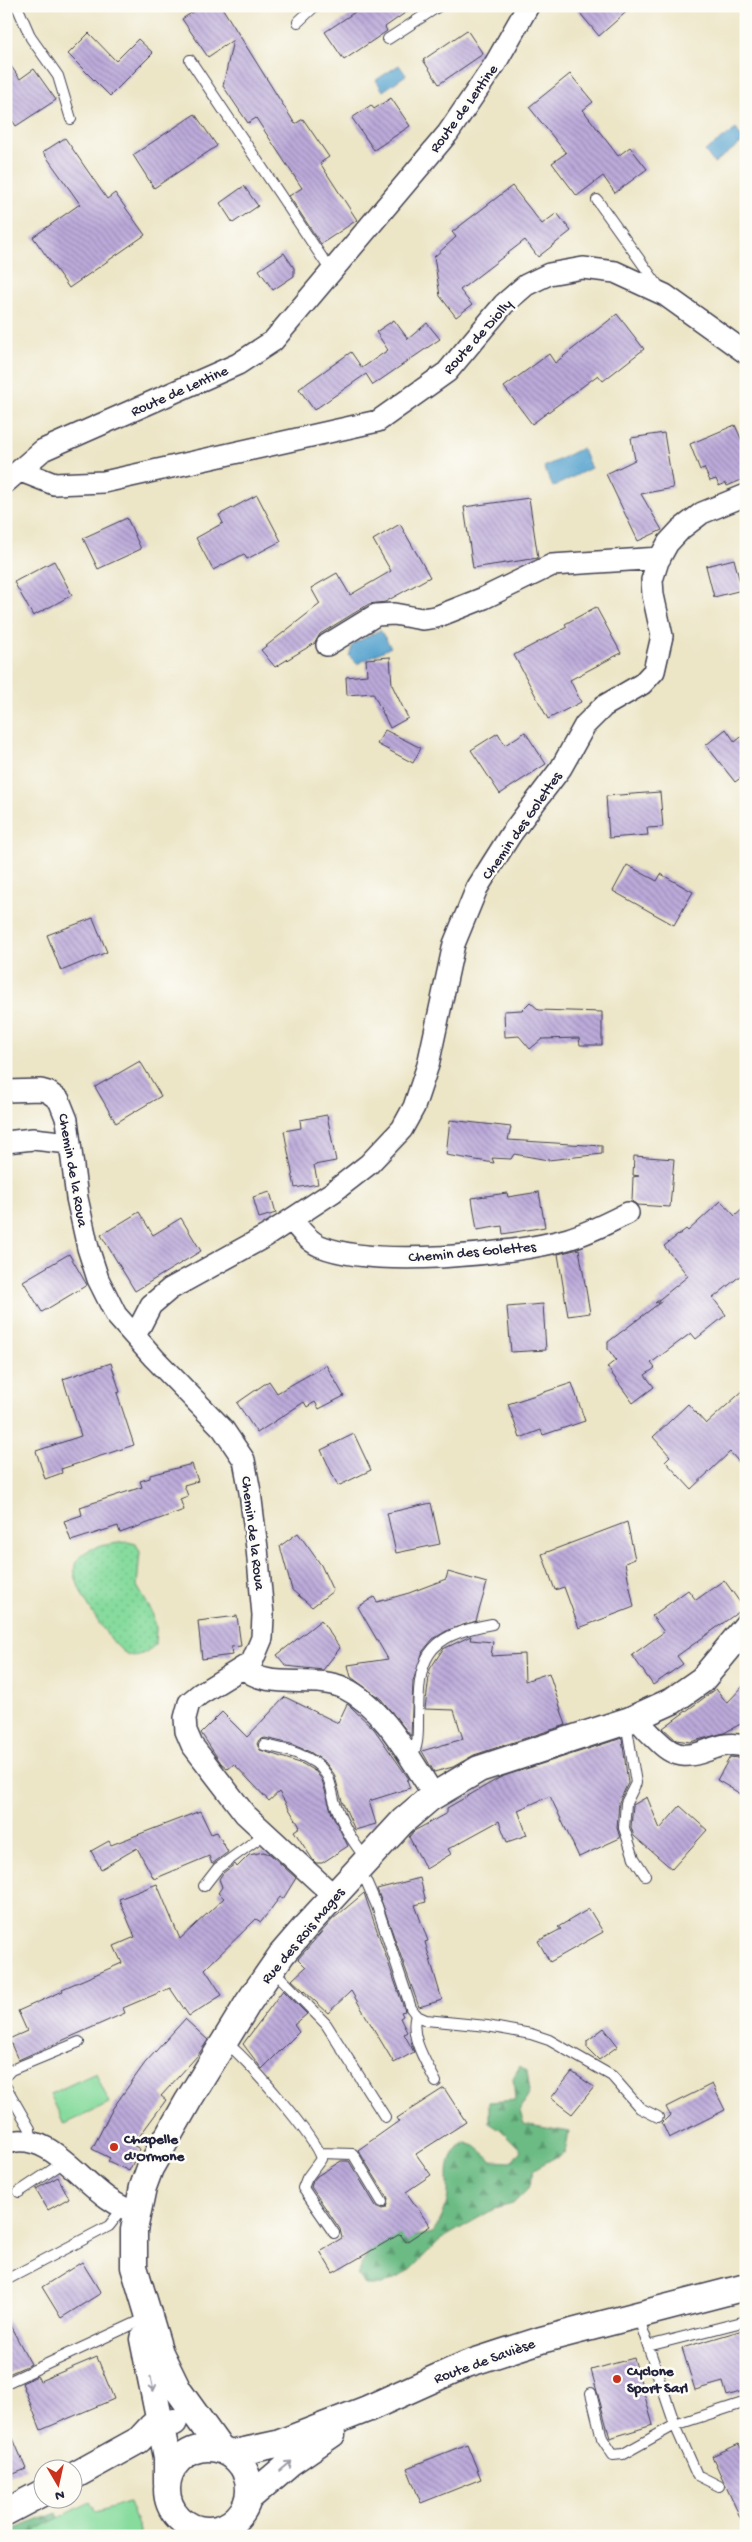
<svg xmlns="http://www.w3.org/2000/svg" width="752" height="2542" viewBox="0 0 752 2542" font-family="'Gochi Hand',sans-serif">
  <defs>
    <pattern id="grass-dots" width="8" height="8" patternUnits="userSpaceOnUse" patternTransform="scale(1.25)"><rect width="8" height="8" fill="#86db9d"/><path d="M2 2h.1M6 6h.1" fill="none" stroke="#73bc88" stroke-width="1.8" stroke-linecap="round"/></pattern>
    <pattern id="forest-firs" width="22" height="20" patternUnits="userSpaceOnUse" patternTransform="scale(1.25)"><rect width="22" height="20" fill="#6cbb84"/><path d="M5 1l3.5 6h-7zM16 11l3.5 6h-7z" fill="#58986d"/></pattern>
    <pattern id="building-back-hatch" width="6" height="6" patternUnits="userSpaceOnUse" patternTransform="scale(1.25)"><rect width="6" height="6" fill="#bcaada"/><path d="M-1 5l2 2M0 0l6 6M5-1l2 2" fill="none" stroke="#988ab2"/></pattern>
  </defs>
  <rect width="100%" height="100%" fill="#fdfcf7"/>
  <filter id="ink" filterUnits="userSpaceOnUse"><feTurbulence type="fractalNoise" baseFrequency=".02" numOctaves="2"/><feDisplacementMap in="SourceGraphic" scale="10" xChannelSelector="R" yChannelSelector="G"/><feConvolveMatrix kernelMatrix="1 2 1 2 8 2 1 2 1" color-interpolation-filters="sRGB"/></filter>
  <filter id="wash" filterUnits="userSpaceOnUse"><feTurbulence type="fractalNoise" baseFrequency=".0096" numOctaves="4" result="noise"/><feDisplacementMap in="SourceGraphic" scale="20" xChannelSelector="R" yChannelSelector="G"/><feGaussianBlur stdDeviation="1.12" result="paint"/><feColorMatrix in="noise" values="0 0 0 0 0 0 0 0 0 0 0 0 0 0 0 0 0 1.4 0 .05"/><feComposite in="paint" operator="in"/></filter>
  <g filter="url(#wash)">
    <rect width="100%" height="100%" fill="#ece5c6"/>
    <path fill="url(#grass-dots)" stroke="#547e6c" d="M128,1542l8,2 4,8 -3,34 15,26 4,16 -1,17c-8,7 -19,15 -30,8 -16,-11 -59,-73 -49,-91 10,-17 35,-18 52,-20z"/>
    <path fill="url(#forest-firs)" stroke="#476e60" d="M520,2066l7,5 3,20 -10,20 4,13 45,8 -4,20 -31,17 -6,20 -15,15 -19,5 -54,31 -32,32 -26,13h-17l-8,-10c8,-23 15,-28 35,-41l18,3 23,-4c8,-12 14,-25 15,-40 1,-22 -4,-34 15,-51l12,4 18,15 19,1 9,-12 -21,-21 -11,-7v-20l26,-2 -2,-22z
      M57,2513l2,5 -20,10 -8,8h-25l3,-5z"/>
    <path fill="#86db9d" stroke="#547e6c" d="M96,2073l13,30 -45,21 -14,-30z
      M90,2502l6,10 33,-10 13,34h-111l8,-8z"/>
    <path fill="#55a2ce" stroke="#3c6284" d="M399,65l7,10 -23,16 -7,-11z
      M736,129l8,12 -30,22 -9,-12z
      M582,448l9,20 -38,19 -9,-20z
      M380,630l11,17 -34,17 -8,-8 4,-12z"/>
    <g id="blocks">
      <path fill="url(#building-back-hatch)" d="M202,6h19l74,118 8,-5 26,38 -9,6 37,57 -36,24 -32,-48 13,-8 -46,-70 -8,5 -25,-37 10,-46 -25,17 -26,-38z
        M364,6h51l-30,21 2,4 -43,29 -19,-28z
        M574,6h59l-34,30z
        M467,30l16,24 -44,30 -16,-24z
        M89,33l27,28 22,-22 15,14 -43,43 -42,-42z
        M6,59l14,20 14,-10 22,31 -40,26 -10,-15z
        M570,74l23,28 -10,8 35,46 12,-9 17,22 -32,24 -12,-17 -26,20 -25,-33 14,-10 -37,-46z
        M391,98l19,28 -36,24 -22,-32 19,-13 3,4z
        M195,114l22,32 -63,42 -21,-33z
        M65,138l42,61 8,-6 30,42 -76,53 -36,-51 47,-33 -37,-52z
        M244,186l14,20 -25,17 -13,-20z
        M512,186l30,38 15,-11 14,18 -33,26 -13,-17 -65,50 12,15 -16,12 -16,-21 -6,-39 22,-20 -4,-5z
        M284,253l10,15v8l-21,14 -14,-20z
        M617,314l27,35 -41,32 -5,-6 -66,49 -28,-37 45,-33 6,9z
        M394,320l14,19 19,-16 13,16 -67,46 -7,-11 -52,36 -15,-21 52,-37 11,16 26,-18 -12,-18z
        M735,425l11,25v28l-19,8 -1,-3 -7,3 -3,-7 -6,2 -6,-13 -4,2 -10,-26z
        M664,433l9,55 -32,6 21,36 -24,11 -32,-67 29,-14 -4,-22z
        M257,495l24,46 -34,18 -3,-5 -31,16 -17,-32 27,-15 -4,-8z
        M529,498l9,60 -65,10 -9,-61z
        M127,518l14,31 -43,20 -15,-31z
        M400,524l30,53 -45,25 -16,2 -49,30 -5,9 -40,24 -14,-17 59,-46 -9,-16 26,-15 13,22 41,-24 -18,-31z
        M734,559l8,31 -28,7 -8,-31z
        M54,561l18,34 -39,21 -19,-34z
        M596,607l25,46 -51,27 11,22 -33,17 -34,-64 53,-28 -2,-3z
        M390,657l2,28 16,33 -18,10 -17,-35 -26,2 -1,-18 21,-2 -1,-16z
        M726,729l9,13 11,-9v41l-11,8 -29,-37z
        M385,730l36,18 -8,15 -36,-19z
        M525,732l21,32 -46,30 -29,-44 27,-17 7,12z
        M660,792l3,35 -16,1 1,7 -39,3 -3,-42z
        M627,865l30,16 4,-7 32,18 -19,33 -61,-34z
        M93,918l14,34 -46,19 -14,-36z
        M530,1002l9,8 63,2v33h-22l-1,-7 -37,1 -12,10 -11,-13 -14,1 -1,-26 18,-1z
        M140,1061l21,35 -45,27 -21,-36z
        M327,1115l9,46 -22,4 4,19 -23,4 -11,-57 17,-3 -1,-8z
        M450,1120l61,7 -3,13 94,6v8l-54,6 -34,-6 -3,5 -19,-1 2,5 -48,-8z
        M634,1156l40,3 -4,48 -33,-2 -5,-4 1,-24 6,-1 -6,-1z
        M270,1192l6,21 -17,5 -6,-21z
        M539,1192l6,35 -42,7 -1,-8 -25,4 -5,-32 35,-5 1,4z
        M721,1201l14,15 11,-10v65l-33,27 13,17 -30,24 -5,-6 -40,30 4,5 -10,7 9,12 -21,16 -26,-36 9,-7 -8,-11v-7l54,-41 -7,2 33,-27 -24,-30 22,-17 2,2z
        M139,1212l14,23 28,-17 20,33 -66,40 -34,-56z
        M579,1249l11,64 -22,3 -10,-62z
        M69,1254l18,31 -45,27 -19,-31z
        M543,1304l3,46 -35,2 -4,-45z
        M111,1363l9,29 -3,1 17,52 -73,24 1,4 -17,6 -9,-28 45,-15 -18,-57z
        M326,1365l18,31 -25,13 -4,-7 -8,5 -3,-5 -47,31 -20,-30 32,-22 8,12z
        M572,1383l13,38 -42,14 -2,-5 -21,8 -12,-34z
        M746,1388v82l-16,-18 -39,37 -26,-28 5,-5 -17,-19 35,-33 18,20z
        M354,1434l17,36 -33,16 -17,-36z
        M192,1464l6,17 -14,4 4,11 -8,3 4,11 -64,23 -2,-7 -47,15 -7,-20 18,-6 -2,-8 62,-20 -2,-6 10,-3v-3z
        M431,1503l9,41 -44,9 -9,-40z
        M627,1522l8,37 -10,4 9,44 -55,21 -15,-41 -9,3 -13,-36z
        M298,1533l23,32 12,26 -21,16 -20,-17 -12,-44z
        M448,1572l39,11 -11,38 -28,9 -15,9 -10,12 -10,30 -2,55 -30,-37 -30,-22 -3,-12 40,-6 -30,-52 16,-10 3,5 32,-9 37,-14z
        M724,1580l20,28 -67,48 6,8 -30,21 -21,-30 32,-23 -12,-16 36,-26 8,10z
        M237,1616l4,30 -10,1 1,8 -30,4 -4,-38z
        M321,1620l19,28 -17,22 -37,-4 -9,-11z
        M471,1636l-1,4 23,2 -2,14 33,-2 1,27 24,-8 17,52 -92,30 -21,12 -19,5 -12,-21 41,-12 -9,-29 -29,-1 5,-40 13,-20z
        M746,1683v38l-22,12 -34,9 -14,-2 -13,-12 53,-39 11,14z
        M285,1697l53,26 9,-19 4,3 23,22 35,50 -2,1 3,8 -41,13 7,23 -21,6 -13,-29 -8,-27 -9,-12 -15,-10 -19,-8 -26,-6 -6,2 -2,4 3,6 43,14 13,8 6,8 10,34 16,32 -26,17h-6l-3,-3 -19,-29 6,-4 -21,-35 -10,9 -35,-37 -6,5 -7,-6 -20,-30 21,-21 25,25z
        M622,1738l6,45 -9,19 -2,26 3,10 -41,19 -29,-61 -32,14 9,25 -20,7 -8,-21 -51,28 3,5 -25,15 -17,-32 5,-6 33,-18v-5l54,-31z
        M730,1757l16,2v38l-29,-17z
        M647,1797l13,32 20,-23 27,24 -35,39 -38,-33 -3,-9 2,-22z
        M200,1811l11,23 6,-2 11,20 -16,12 -3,-8 -55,23 -17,-31 -36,21 -10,-18 18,-10 2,4z
        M263,1852l7,2 26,24 -13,21 -3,-2 -19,25 -5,-3 -51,50 17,26 -33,21 -19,-28 -47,20 2,5 -107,47 -9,-21 18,-8 -9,-20 45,-20 -1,-2 60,-26 -8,-17 21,-9 -16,-38 38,-15 23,55 44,-41 -6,-5 4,-6 -3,-8 4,-6 12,-9 2,3 12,-12z
        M420,1878l6,24 -11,3 13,36 -3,1 17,58 -23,7 -42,-118z
        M364,1893l41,118 -4,1 2,4 -3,2 7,14 -3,2 10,18 -20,11 -43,-72 -23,22 -36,-33 14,-13 -8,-8 35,-40z
        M589,1909l14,23 -53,30 -12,-21 23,-12 -3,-2z
        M283,1990l24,24 -13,11 5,7 -37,37 -19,-25z
        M185,2019l23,21 -10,15 -37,41 5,4 -33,45 7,4 -11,22 -21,-10 2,-3 -18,-9 21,-41 32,-45z
        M604,2028l14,18 -19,14 -12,-12v-7z
        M572,2072l22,15 -22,27 -21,-16z
        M712,2084l13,26 -56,28 -7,-15 8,-8 -4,-8z
        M444,2088l22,34 -50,32 15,21 -25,17 24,34 -24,16 -6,-8 -67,39 -13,-22 22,-13 -2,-9 -29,-42 2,-6 4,-5 24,-15h8l27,45 6,3 4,-1 2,-10 -30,-48 41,-29 -2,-3z
        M58,2177l11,21 -21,12 -12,-21z
        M82,2262l19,31 -40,25 -19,-31z
        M6,2318l25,46 -25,11z
        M746,2329v61l-19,6 -4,-14 -28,8 -13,-42z
        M97,2357l17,42 -73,31 -19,-47 15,-7 3,5z
        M634,2358l19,67 -43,13 -19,-68z
        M6,2422l20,47 -20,8z
        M467,2444l14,35 -60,24 -14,-35z
        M739,2444l7,14v72l-34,-74z"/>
    </g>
  </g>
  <g filter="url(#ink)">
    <use href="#blocks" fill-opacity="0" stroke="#403f50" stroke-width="1"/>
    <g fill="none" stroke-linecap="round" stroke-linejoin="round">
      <g stroke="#403f50" stroke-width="12">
        <path id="service" d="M17,6l14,32 27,38 13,43
          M160,6h1
          M298,22l17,-16
          M388,39l51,-33
          M190,60l141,211
          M597,200l62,87
          M626,1722l10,61 -10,20 -2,25 10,30 11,17
          M264,1745c20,4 50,10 62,29 5,7 6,20 9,29 8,23 17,38 32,57
          M411,1757c7,-8 7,-23 7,-34 0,-64 5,-87 74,-99
          M358,1870l9,13 10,23 34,102 6,8 9,4 61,6 44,8 18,6 63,36 28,32 18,9
          M204,1886l14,-18 48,-35
          M272,1969l54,55 59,93
          M416,2014c-7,23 10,48 20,68
          M225,2042c19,13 91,96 96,117l-14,19 -4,10 31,45
          M6,2075l5,-5 68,-28
          M6,2087l24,42 1,12
          M320,2153l33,1 29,48
          M19,2192l45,-30
          M6,2280l103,-54 14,-18
          M648,2346l98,-25
          M6,2383l134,-62 9,6
          M591,2393l11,45 11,17 10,-1 52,-29 -37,-109
          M719,2486l-22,-11 -22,-50 71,-23"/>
      </g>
      <g stroke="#403f50" stroke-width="24">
        <path id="minor" d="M21,471l33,13 50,-2 274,-61 69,-49 57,-68 22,-19 23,-11 34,-6 32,4 50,23 81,58
          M6,482l37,-32 195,-86 35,-23 175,-208 47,-69 33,-58
          M327,645l49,-30 18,-1 28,5 14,-2 48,-19 68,-33 108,-7
          M6,1091l35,-1 7,2 11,8 8,20 10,78 11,50 10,31 18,36 38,43 69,71 21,31 6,32 7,56 6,67 -1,23 -10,24 -52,32 -11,9 -4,15 1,13 6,14 53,69 89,82
          M6,1142l27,-3 36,4
          M292,1220c7,9 16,21 28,26 54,22 192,9 248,-7 21,-6 40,-16 60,-26
          M135,1336l16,-31 19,-16 96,-53 67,-44 36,-28 33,-35 12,-22 14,-42 26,-121 23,-56 34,-54 50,-66 24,-43 19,-19 38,-22 12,-13 8,-35 -9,-41 -1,-15 6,-19 10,-18 13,-14 21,-16 44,-18
          M244,1668c22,23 71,6 100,20 40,19 66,71 90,107
          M637,1717c5,10 13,16 21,24 34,35 54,-7 88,6
          M6,2143c52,-16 82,59 131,69"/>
      </g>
      <g stroke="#403f50" stroke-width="29">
        <path id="tertiary" d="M143,2339l24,118v26
          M167 2489a41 41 0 1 1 82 0a41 41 0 1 1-82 0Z
          M221,2450l-43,-60 -18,-37 -26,-86v-37l9,-43 7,-19 38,-67 60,-98 34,-49 25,-29 96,-104 27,-23 49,-29 151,-49 42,-19 30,-21 44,-53
          M230,2454l47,-10 90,-35 100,-45 74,-24 205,-53
          M72,2477l67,-37 13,-14 22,-4
          M249,2498l42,-36 41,-28
          M6,2512l36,-19"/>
      </g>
      <use href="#service" stroke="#fff" stroke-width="10"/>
      <use href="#minor" stroke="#fff" stroke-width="21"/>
      <use href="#tertiary" stroke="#fff" stroke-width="26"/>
    </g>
    <defs><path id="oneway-shaft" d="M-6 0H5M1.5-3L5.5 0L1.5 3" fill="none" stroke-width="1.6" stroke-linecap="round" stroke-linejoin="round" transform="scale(1.25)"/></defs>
    <g stroke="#9c9ca7">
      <use href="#oneway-shaft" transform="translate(152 2384) rotate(78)"/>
      <use href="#oneway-shaft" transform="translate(286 2466) rotate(-40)"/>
    </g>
  </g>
  <g fill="#c8321e" stroke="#fdfcf7" stroke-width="2">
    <circle cx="114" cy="2147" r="5"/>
    <circle cx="617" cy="2379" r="5"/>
  </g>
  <g text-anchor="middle" stroke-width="5" stroke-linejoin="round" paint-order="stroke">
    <g font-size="15" fill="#22223b" stroke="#fdfcf7">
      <text transform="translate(463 108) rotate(-54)" y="5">Route de Lentine</text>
      <text transform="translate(477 336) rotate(-48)" y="5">Route de Diolly</text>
      <text transform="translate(179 390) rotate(-24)" y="5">Route de Lentine</text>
      <text transform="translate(521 825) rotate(-55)" y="5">Chemin des Golettes</text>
      <text transform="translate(74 1170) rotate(80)" y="5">Chemin de la Roua</text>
      <text transform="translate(472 1251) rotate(-5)" y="5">Chemin des Golettes</text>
      <text transform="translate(254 1533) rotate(83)" y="5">Chemin de la Roua</text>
      <text transform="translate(302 1935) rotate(-50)" y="5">Rue des Rois Mages</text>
      <text transform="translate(484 2360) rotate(-20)" y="5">Route de Savièse</text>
    </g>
    <g font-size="15" font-weight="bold" fill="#22223b" stroke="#fdfcf7" text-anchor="start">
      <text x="124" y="2143">Chapelle<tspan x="124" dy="17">d'Ormone</tspan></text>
      <text x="627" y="2375">Cyclone<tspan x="627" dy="17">Sport Sarl</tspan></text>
    </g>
  </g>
  <rect width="752" height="2542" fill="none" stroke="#fdfcf7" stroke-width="25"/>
  <g transform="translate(58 2484) rotate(171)"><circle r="24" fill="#fdfcf7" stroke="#a5a5ac"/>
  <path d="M0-4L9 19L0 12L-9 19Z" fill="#c8321e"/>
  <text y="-8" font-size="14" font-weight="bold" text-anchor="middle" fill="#22223b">N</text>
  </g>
</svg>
